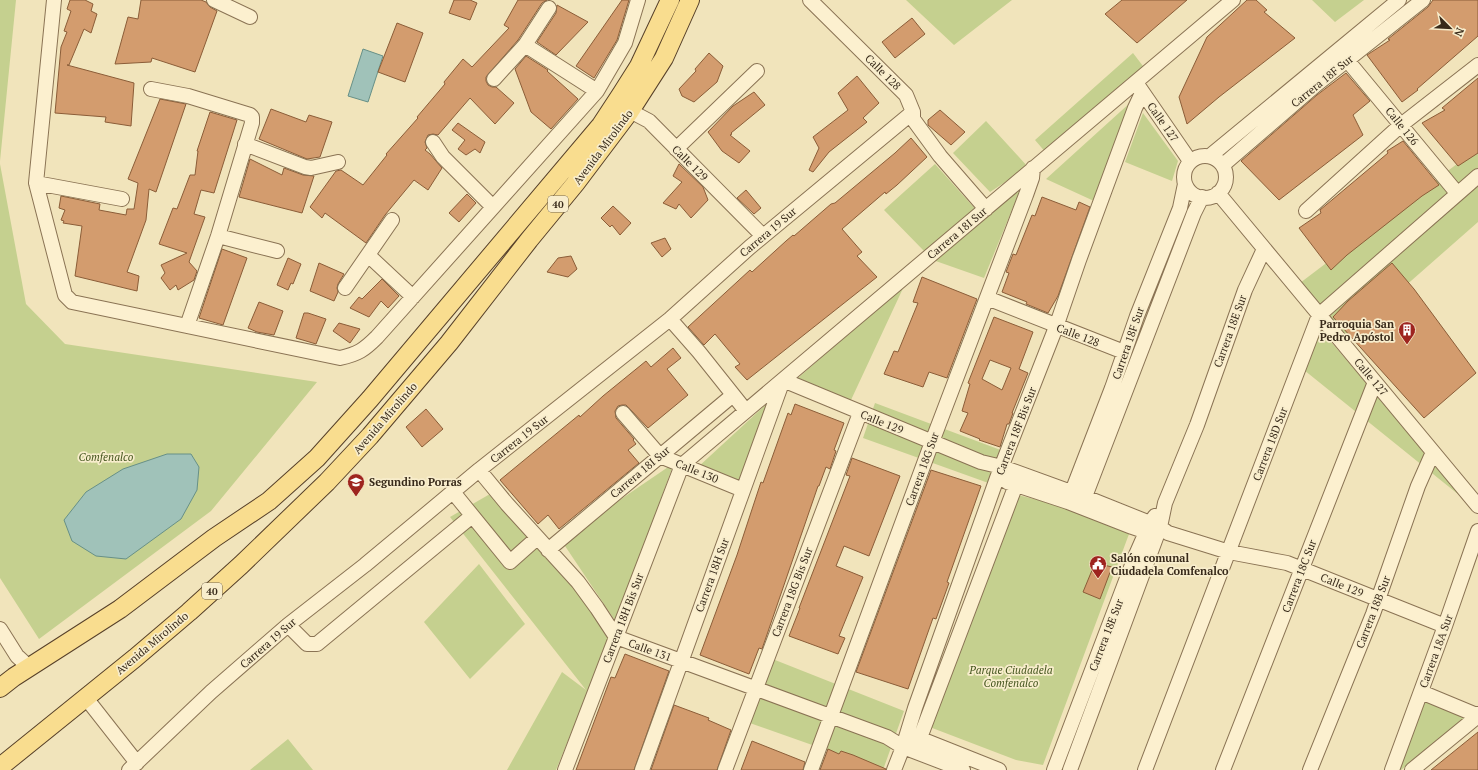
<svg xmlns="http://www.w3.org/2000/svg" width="1478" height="770" viewBox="0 0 1478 770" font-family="'PT Serif',serif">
  <rect width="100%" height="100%" fill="#f1e4bb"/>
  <path fill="#c5d08f" d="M0,0h16l-16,161z
    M906,0h106l-58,45z
    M1312,0h52l-29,22z
    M1133,53l13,17 -99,84 -12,-14z
    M1131,102l-37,99 -48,-22z
    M1143,113l35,48 -6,20 -47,-19z
    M986,121l42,46 -38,25 -37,-39z
    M1478,148v74l-133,117 -45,-56z
    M0,164l26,140 39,40 252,38 -106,129 -172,128 -39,-61z
    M935,164l43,48 -54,39 -40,-41z
    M1021,188l-37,90 -54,-19z
    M905,284l-54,116 -53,-22z
    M1320,329l149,174 -165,-133z
    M774,397l-31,89 -46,-18z
    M875,403l131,49 -12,33 -131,-47z
    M674,463l-58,159 -55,-82z
    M490,494l74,76 45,70 -53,130h-49l55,-98 24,18 -136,-173z
    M1014,494l60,15 55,25 -86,231 -27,-5 -89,-34z
    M479,564l46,60 -55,55 -46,-57z
    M770,658l134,53 -21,59 -136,-48z
    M1425,697l48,19 -72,54h-3z
    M288,739l25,31h-63z"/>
  <path fill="#a0c2b9" stroke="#679087" d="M363,49l20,7 -15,46 -20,-6z
    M167,454h24l8,13 -2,23 -16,29 -55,40 -30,-3 -24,-15 -8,-21 22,-28 37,-23z"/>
  <path fill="#d39c6e" stroke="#8b5d38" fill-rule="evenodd" d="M70,0h15l8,4 -2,7 6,3 -6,19 -7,-4 -15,36h-2l67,18 -3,43 -26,-4 1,-5 -51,-4 6,-66 6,-15 -3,-1 7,-20 -4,-2z
    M141,0h60l5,2 4,5 7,4 -22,61 -43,-14 -1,4 -36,2 13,-47 10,2z
    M454,0h16l7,3 -7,17 -21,-7z
    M518,0h29l-5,3 -24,37 -32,37v4l2,4 4,2h4l18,16 -19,21 -25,-26 -32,37 -5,-1 -5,1 -3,7 2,6 -2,2 5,4 12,14 -14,22 -14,-10 -29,35 -19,28 -41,-30 -3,5 -12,-11 26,-36 5,-1 22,15 24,-30 -1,-1 32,-36 -1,-1 28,-33 -1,-2 19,-23 9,8 37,-39 -5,-3z
    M622,0h7l-12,40 -23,38 -18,-12z
    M1122,0h65l-50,43 -32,-29z
    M1247,0h9l11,10 -3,2 31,26 -76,59 -32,27 -8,-27 28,-60z
    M1433,0h45v36l-61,53 1,1 -16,12 -35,-47 23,-15 -2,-1 40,-32z
    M557,5l31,17 -32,33 -19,-13 19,-29z
    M912,18l13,16 -30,24 -13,-16z
    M397,23l26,10 -18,49 -27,-10z
    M709,53l14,13 -6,16 -23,20 -12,-6 -3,-7 17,-18 -1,-2z
    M526,56l22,14 -1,1 31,28 -27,30 -20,-17 -16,-43z
    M1346,73l24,28 -17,14 10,20 -84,65 -38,-39 76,-66z
    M857,76l22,27 -16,15 4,4 -38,30 -16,20 -4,-2 10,-22 -6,-11 35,-27 -10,-17z
    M1478,78v75l-20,13 -36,-43 23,-13 -3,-2z
    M754,92l11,13 -34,28 1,1 -2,1 20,16 -11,12 -17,-12 -14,-19 25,-26z
    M160,99l26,5 -30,88 -7,-3 -3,31 -19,52 12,4 -2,15 -62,-15 7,-50 -19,-3 1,-2 -3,-1 4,-10 -6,-2 2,-12 39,8 -1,6 27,5 1,-6h7l4,-26 -10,-4z
    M271,109l35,13 3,-7 23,7 -12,35 -13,2 -48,-20z
    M940,110l25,22 -14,13 -23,-20v-5z
    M210,112l27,8 -23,73 -13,-3 -7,24 11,3 -16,45 8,9 -3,9 -16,10 -2,-5 -6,5 -9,-12 4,-5 -4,-8 26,-12 -28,-9 14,-36 4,1 13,-34h5l3,-24h-1z
    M458,123l27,19 -5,11 -5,-4 -9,6 -8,-6 7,-9 -13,-10z
    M911,138l16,19 -30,28 -11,9 -1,-2 -43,37 20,23 -5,4 20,21 -130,103 -12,-13 5,-3 -25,-30 -11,11 -16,-18 62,-57 2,2 34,-31 7,-6 1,1 37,-32 4,-1 60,-50z
    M1403,141l36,44 -17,11 -75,59 -16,15 -32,-42 22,-15 -1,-3 68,-57 -1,-2z
    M250,159l32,16 2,-7 19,7 11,1 -12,37 -63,-16z
    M679,164l24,23 5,13 -17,18 -12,-14 -3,5 -13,-6 19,-21 -9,-6z
    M746,190l15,18 -7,6 -17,-16z
    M467,194l9,9 -17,19 -10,-9z
    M1042,197l34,13 3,-8 11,5 -32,89 -10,17 -22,-9 1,-2 -25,-10 7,-19 -3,-1 7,-18 3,1 16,-40 3,1z
    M613,206l18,17 -11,12 -8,-10 -2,2 -9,-9z
    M665,238l6,11 -9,8 -11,-14z
    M222,249l25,9 -24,67 -24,-7z
    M571,256l6,13 -9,8 -21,-5 11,-14z
    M288,258l13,6 -8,20 -2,-1 -3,7 -11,-5z
    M319,263l25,11 -6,10 -1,4 1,4 -4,9 -24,-10z
    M1392,263l22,26 62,84 -52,45 -91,-101 15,-16z
    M922,277l55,22 -30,79 -18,-6 -6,15 -39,-13 10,-23 4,1 20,-49 -5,-1z
    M382,279l17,17 -11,12 -7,-7 -12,16 -19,-9 9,-11 3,2z
    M259,302l24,9 -9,24 -17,-3 -9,-4z
    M304,313h4l18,6 -10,25 -20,-6z
    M994,317l39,15 -14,37 9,4 -16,40h1l-4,11h-2l-7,23 -21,-7 1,-1 -20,-8 8,-18 -6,-2 8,-27 -2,-1zM990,360l21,8 -9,22 -20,-11z
    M339,323l21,6 -10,14 -17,-12z
    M673,348l8,10 -14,11 21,26 -40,33 -22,-23h-4l-4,1 -3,5 1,7 18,21 -1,1 3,4 -8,6 11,13 -80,66 -11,-14 -10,9 -38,-44 79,-65 1,2 23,-21 43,-35 5,6z
    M795,404l49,19 -10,27 2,1 -6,18 -4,-2 -7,19h-1l-56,163 -3,-1 -10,26 -49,-19 37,-100 24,-73 2,1 25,-70 3,2z
    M426,409l17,20 -21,18 -16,-20z
    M852,458l48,18 -31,80 -25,-10 -8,20 27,11 -24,59 6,2 -7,16 -49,-18 11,-28h-1l51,-132 -4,-1z
    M931,470l50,16 -34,96 2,1 -13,36 -3,-1 -25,71 -52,-17z
    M1095,563l17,4 -12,32 -17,-7z
    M625,654l44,17 -35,99h-58l35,-93 4,1z
    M674,705l35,13 -1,2 23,10 -14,40h-66z
    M1478,732v38h-47z
    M752,741l53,21 -2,8h-62z
    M828,749l11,5 2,-3 12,4 33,14v1h-66z"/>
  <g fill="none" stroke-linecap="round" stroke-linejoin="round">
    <g stroke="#8a7354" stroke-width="16">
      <path id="minor" d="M54,0l-18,183 29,112 7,7 268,56c18,-4 24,-8 37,-21l220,-246 28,-48 13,-43
        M214,0l36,17
        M810,0l96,95 7,17v7l27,37 46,53
        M525,45l72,46
        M1347,60l110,133
        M494,79l31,-34 24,-37
        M1139,87l51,74
        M151,89l37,7 62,19 2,2v6l-34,113 -31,90
        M630,111l19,10 114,115
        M433,142l10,15 50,50
        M245,144l60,23 6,1 27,-6
        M676,149l81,-78
        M1210,156l189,-156
        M1184 177a21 21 0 1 1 42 0a21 21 0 1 1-42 0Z
        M1223,165l94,-81 106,-84
        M36,183l86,16
        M1218,193l260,313
        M1306,211l95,-86 77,-60
        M218,236l59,15
        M368,255l45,42
        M345,288l47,-68
        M987,298l137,54
        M670,319l29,33 47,59
        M623,413l37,43 83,34
        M479,470l28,34 71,78 19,26 19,29 271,100 16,10 60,23
        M1007,482l61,20 64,25 23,8
        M453,492l57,70 27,-24
        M1068,502l44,-114 25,-72 43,-108 5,-24
        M1081,507l113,-294 8,-16
        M548,550l185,-155
        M288,625l19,19h10l155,-128
        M0,629l17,27 13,12
        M1421,692l53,22h4
        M86,698l51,65
        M911,735l88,35
        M915,751l105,-277
        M129,770l82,-78 77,-67 77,-60 114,-95 191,-151 80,-72 163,-135
        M565,770l117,-305 551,-465
        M642,770l141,-390 198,82 21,5 83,30 75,30 8,6 61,19 58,11 158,63
        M725,770l135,-357
        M811,770l121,-328 94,-247 6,-17 1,-10
        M894,770l9,-23 12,-39 82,-230 59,-151 23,-67 56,-152 7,-15
        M1054,770l81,-213 15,-34 5,-7
        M1070,770l90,-243 5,-24 32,-78 48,-135 19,-41
        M1145,770l174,-455 159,-139
        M1223,770l152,-388
        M1310,770l63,-156 45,-128 15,-34
        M1392,770l53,-144 33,-95
        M1412,770l66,-54"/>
    </g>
    <g stroke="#574029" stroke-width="20">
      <path id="major" d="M0,688l14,-11 106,-68 94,-71 55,-37 48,-43 53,-59 231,-274 21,-32 17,-27 31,-66
        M0,767l135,-109 54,-46 52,-47 86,-83 43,-46 79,-93 80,-103 46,-56 55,-73 34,-53 26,-58"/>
    </g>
    <use href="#minor" stroke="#fcf0cf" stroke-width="14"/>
    <use href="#major" stroke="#f9dd8f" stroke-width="18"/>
  </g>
  <defs>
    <g id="building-pin" transform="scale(0.9)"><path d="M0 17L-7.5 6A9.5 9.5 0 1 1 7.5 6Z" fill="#9e241f" stroke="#f8edcc"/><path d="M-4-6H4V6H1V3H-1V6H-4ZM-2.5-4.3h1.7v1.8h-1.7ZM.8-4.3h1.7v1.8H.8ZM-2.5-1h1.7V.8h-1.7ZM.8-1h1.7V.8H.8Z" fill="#fff"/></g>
    <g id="school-pin" transform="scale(0.9)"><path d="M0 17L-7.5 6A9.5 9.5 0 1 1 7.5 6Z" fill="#9e241f" stroke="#f8edcc"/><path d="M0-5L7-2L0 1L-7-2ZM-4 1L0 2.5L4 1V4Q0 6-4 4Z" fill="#fff"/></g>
    <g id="civic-pin" transform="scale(0.9)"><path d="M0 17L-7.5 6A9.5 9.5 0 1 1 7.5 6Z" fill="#9e241f" stroke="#f8edcc"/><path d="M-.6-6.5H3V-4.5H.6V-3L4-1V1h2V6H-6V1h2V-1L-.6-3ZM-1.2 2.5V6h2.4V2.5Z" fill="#fff"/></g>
  </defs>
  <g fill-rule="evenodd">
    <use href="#building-pin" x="1407" y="330"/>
    <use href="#school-pin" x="356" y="482"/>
    <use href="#civic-pin" x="1098" y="564"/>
  </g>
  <g text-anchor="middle" stroke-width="3.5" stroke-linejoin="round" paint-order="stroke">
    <g fill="#f8edcc" stroke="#72644f" stroke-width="1">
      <rect x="548" y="196" width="20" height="16" rx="3"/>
      <rect x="202" y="583" width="20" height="16" rx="3"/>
    </g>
    <g font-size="10" font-weight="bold" fill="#382a1a">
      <text x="558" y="208">40</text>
      <text x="212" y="595">40</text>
    </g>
    <g font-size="11" fill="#382a1a" stroke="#f8edcc">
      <text transform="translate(883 72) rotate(45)" y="4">Calle 128</text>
      <text transform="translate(1322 81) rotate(-39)" y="4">Carrera 18F Sur</text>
      <text transform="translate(1163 122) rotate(55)" y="4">Calle 127</text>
      <text transform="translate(1402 126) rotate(51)" y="4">Calle 126</text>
      <text transform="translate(603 147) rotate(-53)" y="4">Avenida Mirolindo</text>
      <text transform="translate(690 163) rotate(45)" y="4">Calle 129</text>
      <text transform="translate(768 232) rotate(-40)" y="4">Carrera 19 Sur</text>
      <text transform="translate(957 233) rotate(-40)" y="4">Carrera 18I Sur</text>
      <text transform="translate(1230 331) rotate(-70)" y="4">Carrera 18E Sur</text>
      <text transform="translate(1078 335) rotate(21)" y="4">Calle 128</text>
      <text transform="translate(1128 343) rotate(-71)" y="4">Carrera 18F Sur</text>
      <text transform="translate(1371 377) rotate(50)" y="4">Calle 127</text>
      <text transform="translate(385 418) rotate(-49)" y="4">Avenida Mirolindo</text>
      <text transform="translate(882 422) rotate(22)" y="4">Calle 129</text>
      <text transform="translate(1016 431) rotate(-69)" y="4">Carrera 18F Bis Sur</text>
      <text transform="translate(519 439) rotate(-38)" y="4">Carrera 19 Sur</text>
      <text transform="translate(1270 444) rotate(-69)" y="4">Carrera 18D Sur</text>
      <text transform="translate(922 469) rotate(-70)" y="4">Carrera 18G Sur</text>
      <text transform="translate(697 471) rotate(22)" y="4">Calle 130</text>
      <text transform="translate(640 472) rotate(-40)" y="4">Carrera 18I Sur</text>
      <text transform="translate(712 575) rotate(-70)" y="4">Carrera 18H Sur</text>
      <text transform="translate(1299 576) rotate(-69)" y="4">Carrera 18C Sur</text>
      <text transform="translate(1342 585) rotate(22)" y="4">Calle 129</text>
      <text transform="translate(792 592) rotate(-69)" y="4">Carrera 18G Bis Sur</text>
      <text transform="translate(1373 612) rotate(-69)" y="4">Carrera 18B Sur</text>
      <text transform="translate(623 618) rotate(-69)" y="4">Carrera 18H Bis Sur</text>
      <text transform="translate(1106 635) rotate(-69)" y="4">Carrera 18E Sur</text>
      <text transform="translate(152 643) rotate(-40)" y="4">Avenida Mirolindo</text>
      <text transform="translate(268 643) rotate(-41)" y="4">Carrera 19 Sur</text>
      <text transform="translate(650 650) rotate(20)" y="4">Calle 131</text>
      <text transform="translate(1436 651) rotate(-70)" y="4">Carrera 18A Sur</text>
    </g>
    <g font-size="11" font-weight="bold" fill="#382a1a" stroke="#f8edcc" text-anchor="start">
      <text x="1394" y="328" text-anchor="end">Parroquia San<tspan x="1394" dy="13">Pedro Apóstol</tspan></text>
      <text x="369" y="486">Segundino Porras</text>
      <text x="1111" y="562">Salón comunal<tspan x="1111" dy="13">Ciudadela Comfenalco</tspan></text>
    </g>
    <g font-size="11" font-style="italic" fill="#45561f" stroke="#f8edcc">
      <text x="106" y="461">Comfenalco</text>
      <text x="1011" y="674">Parque Ciudadela<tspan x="1011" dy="13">Comfenalco</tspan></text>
    </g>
  </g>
  <g transform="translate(1450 28) rotate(114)" stroke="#f8edcc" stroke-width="3" paint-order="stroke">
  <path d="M0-3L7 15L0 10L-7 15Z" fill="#382a1a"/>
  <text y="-6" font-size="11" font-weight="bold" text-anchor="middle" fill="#382a1a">N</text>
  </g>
</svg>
